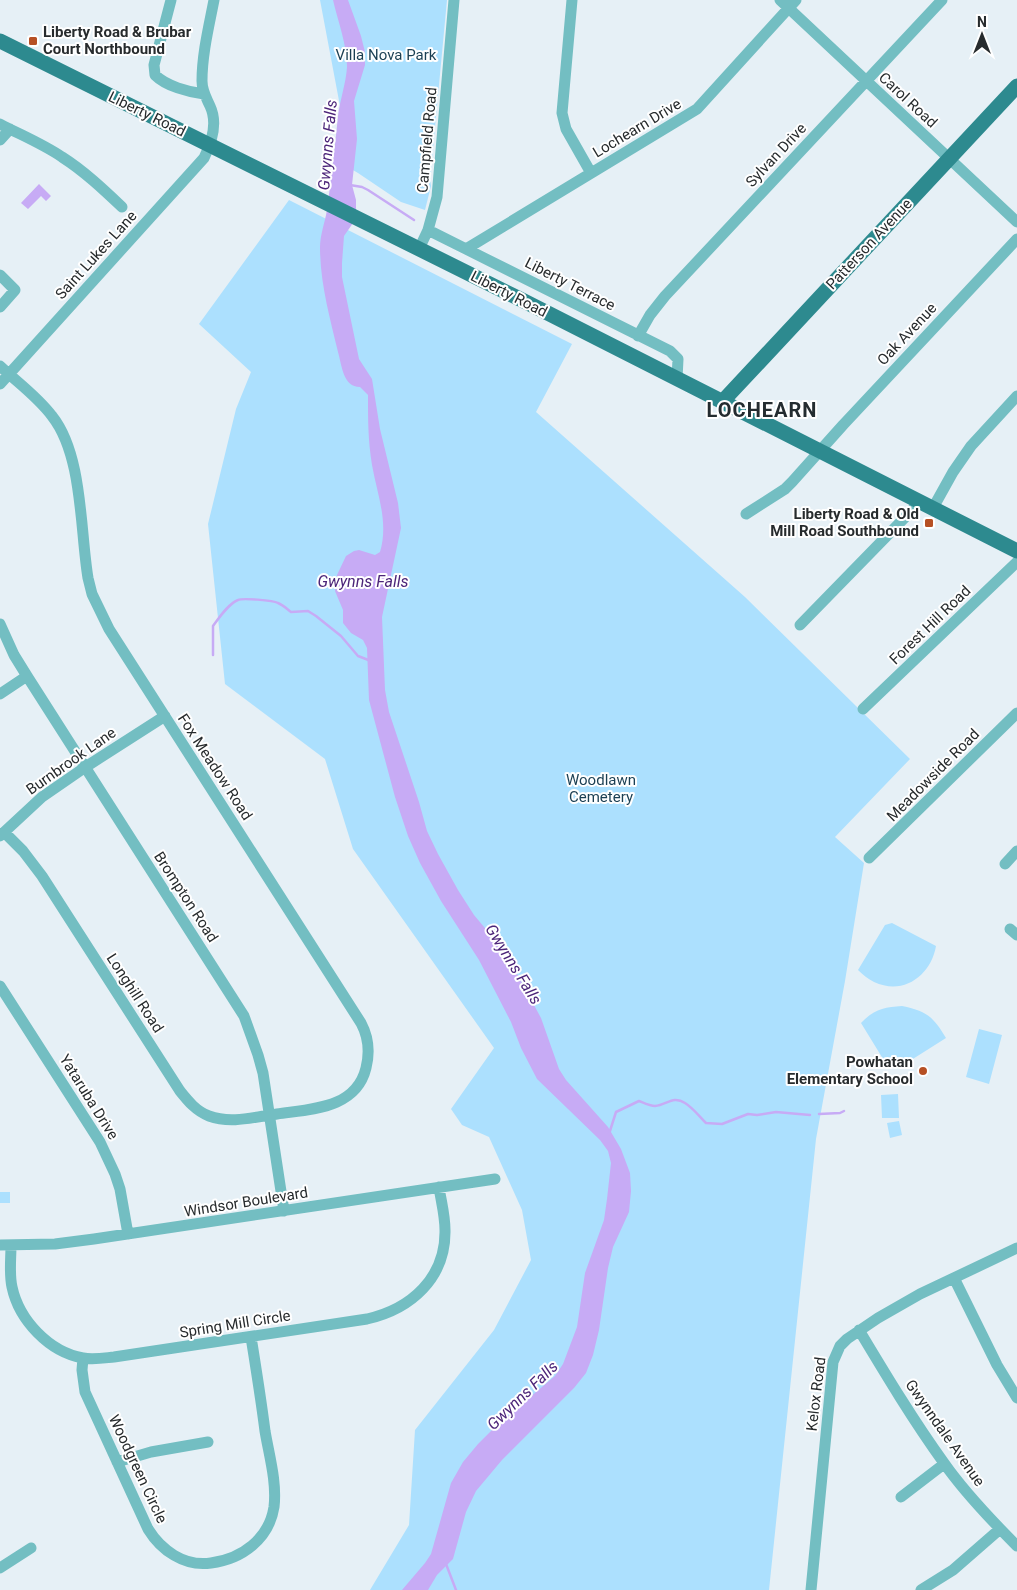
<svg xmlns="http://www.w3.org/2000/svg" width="1017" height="1590" viewBox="0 0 1017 1590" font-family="Roboto,sans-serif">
  <rect width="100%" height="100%" fill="#e6f0f6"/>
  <path fill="#ace0fe" d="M320,0h127l-17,180 1,6 -6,24 -24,-8 -43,-29 -24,-14 6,-53z
    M289,200l283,144 -36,68 209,185 165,162 -75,78 29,26 -19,118 -29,158 -47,451h-399l39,-65 6,-95 79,-100 37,-70 -9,-50 -33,-73 -27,-12 -11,-16 43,-61 -141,-199 -28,-90 -100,-75 -17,-160 28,-115 15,-37 -52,-48z
    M892,923l44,23c-5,29 -32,50 -62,36 -6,-3 -11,-7 -16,-12l27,-45z
    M902,1006c24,5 31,10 44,32l-49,31 -9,-2 -27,-44c12,-13 23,-16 41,-17z
    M979,1029l23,6 -13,49 -23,-7z
    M898,1094l1,24h-17l-1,-23z
    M899,1121l3,14 -12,3 -3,-15z
    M0,1192h10v11h-10z"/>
  <path fill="#c7abf5" d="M333,0h15l13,36 4,16v13l-11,36 3,38 -5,46 4,15v9l-3,14 -9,13 -2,27v14l17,82 13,20 8,50 18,74 3,25 -19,89 3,73 4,22 30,90 8,29 11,23 20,36 16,25 26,31 16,26 25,46 18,51 7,11 42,47 13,22 9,24 1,18 -2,21 -16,35 -5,21 -9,62 -6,25 -7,18 -12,15 -72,72 -26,31 -10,21 -13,47 -16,16 -9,15h-26l23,-27 6,-9 20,-71 12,-21 15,-18 18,-18 59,-50 8,-12 14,-37 8,-54 19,-53 3,-21 4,-36 -3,-12 -8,-11 -63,-61 -16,-31 -10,-26 -32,-62 -38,-59 -21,-38 -12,-27 -13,-39 -26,-97 -2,-52 -4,-8 -12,-7 -8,-10v-13l-8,-19 2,-16 9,-19 8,-5 5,-1 16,5 5,-3c9,-30 -3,-58 -8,-87 -4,-25 -4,-45 -4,-70l-8,-8c-17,0 -18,-21 -22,-35 -8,-34 -18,-69 -18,-105 0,-12 5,-25 7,-37 4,-31 8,-63 11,-94 2,-16 8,-33 9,-49 0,-23 -9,-45 -14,-67z
    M39,184l12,12 -5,5 -5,-5 -13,13 -7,-6z"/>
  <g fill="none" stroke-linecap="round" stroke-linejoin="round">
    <path stroke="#c7abf5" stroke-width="2.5" d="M350,185l12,2 6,3 46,30
      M213,655v-29c6,-8 15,-22 25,-26 4,-2 35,0 40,3 5,2 9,6 13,9l17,-1 8,5 25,20 17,20 13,5
      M819,1114l21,-1 4,-2
      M609,1134l7,-22 23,-11c5,2 11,5 16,5 12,-1 18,-11 30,-3 8,5 14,13 21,20l16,1 26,-10 9,1 19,-3 34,3
      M446,1564l10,26"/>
    <path stroke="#73bec2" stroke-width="11" d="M171,0l-17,65 1,10c11,11 33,17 49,19
      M572,0l-10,113 4,16 25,44
      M780,0l237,222
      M0,124c21,11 43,20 62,33 22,14 41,32 60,50
      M0,140l10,-11
      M428,230l242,121 8,8 -1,20
      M419,249l9,-19 9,-33 17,-197
      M466,249l231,-140 99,-109
      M0,275l15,15 -15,17
      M638,336l12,-21 15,-19 277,-296
      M0,366c17,16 38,31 52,50 31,39 28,114 36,162l4,16 17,35 252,394c8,15 9,29 5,45 -10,41 -55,41 -89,46 -23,3 -46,10 -68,2 -13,-5 -21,-15 -29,-25l-138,-215 -19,-25 -19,-19
      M0,384l204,-226c8,-16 14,-35 6,-52 -4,-9 -8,-15 -8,-25 0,-27 7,-55 12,-81
      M933,508l20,-36 18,-26 46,-50
      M746,514l39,-25 7,-7 51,-57 174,-186
      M0,624l14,31 13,21 217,340 14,39 5,18 21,138
      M800,625l120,-123
      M0,694l27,-18
      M863,709l154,-147
      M0,836l42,-39 42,-29 81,-52
      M869,858l148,-145
      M1005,864l12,-13
      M1010,929l7,6
      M0,986l100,156 15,32 5,15 8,45
      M0,1245l55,-1 39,-5 401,-60
      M11,1245c0,14 -2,29 1,42 7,33 37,65 71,71 10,2 21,0 31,-1l253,-38c44,-10 79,-41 78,-89 0,-15 -4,-29 -6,-43
      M954,1278l43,87 20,33
      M859,1330c27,45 54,90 85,133 21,30 47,57 73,83
      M83,1358l-1,12 3,22 63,137c13,21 36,38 63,34 31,-4 58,-24 63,-56 3,-25 -5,-52 -9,-76 -4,-31 -9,-63 -14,-94
      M117,1462l34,-10 57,-10
      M901,1497l43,-33
      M0,1568l31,-20
      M811,1590l22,-228 7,-16 7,-7 31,-21 42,-24 97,-46
      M921,1590l32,-20 47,-41"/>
    <path stroke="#2d8a8f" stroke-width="15" d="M0,41l518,257 499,253
      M722,402l295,-316"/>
  </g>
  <g fill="#b65024" stroke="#fff" stroke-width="2">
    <rect x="28" y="36" width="10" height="10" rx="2.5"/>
    <rect x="924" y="518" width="10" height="10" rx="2.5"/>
    <circle cx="923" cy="1071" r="5"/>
  </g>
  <g text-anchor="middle" stroke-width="4" stroke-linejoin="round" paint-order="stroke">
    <g font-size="15" font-weight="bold" fill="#272b2d" stroke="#fff" text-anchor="end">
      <text x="43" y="37" text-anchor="start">Liberty Road &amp; Brubar<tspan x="43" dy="17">Court Northbound</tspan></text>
      <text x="919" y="519">Liberty Road &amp; Old<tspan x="919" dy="17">Mill Road Southbound</tspan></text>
      <text x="913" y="1067">Powhatan<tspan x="913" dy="17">Elementary School</tspan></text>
    </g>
    <g font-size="15" fill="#1a3f53" stroke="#fff">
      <text x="386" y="60">Villa Nova Park</text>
      <text x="601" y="785">Woodlawn<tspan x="601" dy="17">Cemetery</tspan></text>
    </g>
    <g font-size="15" fill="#272b2d" stroke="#fff">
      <text transform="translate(908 100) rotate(43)" y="5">Carol Road</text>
      <text transform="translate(147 114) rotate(26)" y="5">Liberty Road</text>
      <text transform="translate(637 128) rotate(-31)" y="5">Lochearn Drive</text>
      <text transform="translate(427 140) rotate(-85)" y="5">Campfield Road</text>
      <text transform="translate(776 155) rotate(-47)" y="5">Sylvan Drive</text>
      <text transform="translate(869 244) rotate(-47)" y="5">Patterson Avenue</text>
      <text transform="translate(96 255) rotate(-48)" y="5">Saint Lukes Lane</text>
      <text transform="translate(570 284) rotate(27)" y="5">Liberty Terrace</text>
      <text transform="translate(509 294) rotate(27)" y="5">Liberty Road</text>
      <text transform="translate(907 334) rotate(-47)" y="5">Oak Avenue</text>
      <text transform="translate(930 625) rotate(-44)" y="5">Forest Hill Road</text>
      <text transform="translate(71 761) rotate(-35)" y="5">Burnbrook Lane</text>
      <text transform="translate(215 767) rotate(57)" y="5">Fox Meadow Road</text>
      <text transform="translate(933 775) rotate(-45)" y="5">Meadowside Road</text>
      <text transform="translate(186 897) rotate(57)" y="5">Brompton Road</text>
      <text transform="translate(135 993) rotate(57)" y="5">Longhill Road</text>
      <text transform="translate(89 1097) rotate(58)" y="5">Yataruba Drive</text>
      <text transform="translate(246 1202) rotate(-9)" y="5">Windsor Boulevard</text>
      <text transform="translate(235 1324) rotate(-9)" y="5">Spring Mill Circle</text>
      <text transform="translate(816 1394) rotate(-83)" y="5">Kelox Road</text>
      <text transform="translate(945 1433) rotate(55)" y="5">Gwynndale Avenue</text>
      <text transform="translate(138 1469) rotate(65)" y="5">Woodgreen Circle</text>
    </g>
    <g font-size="16" font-style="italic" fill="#4c2579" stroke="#fff">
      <text transform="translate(327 145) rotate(-85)" y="6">Gwynns Falls</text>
      <text x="363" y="587">Gwynns Falls</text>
      <text transform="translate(514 964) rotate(58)" y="6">Gwynns Falls</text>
      <text transform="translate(522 1395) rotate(-44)" y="6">Gwynns Falls</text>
    </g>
    <g font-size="20" font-weight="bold" letter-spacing="1" fill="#242c30" stroke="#fff">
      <text x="762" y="417">LOCHEARN</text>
    </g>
  </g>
  <g transform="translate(982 35)" stroke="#ffffff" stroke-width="4" paint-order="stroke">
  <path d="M0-4L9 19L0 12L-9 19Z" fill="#272b2d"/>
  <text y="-8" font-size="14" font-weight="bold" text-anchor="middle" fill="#272b2d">N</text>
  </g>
</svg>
